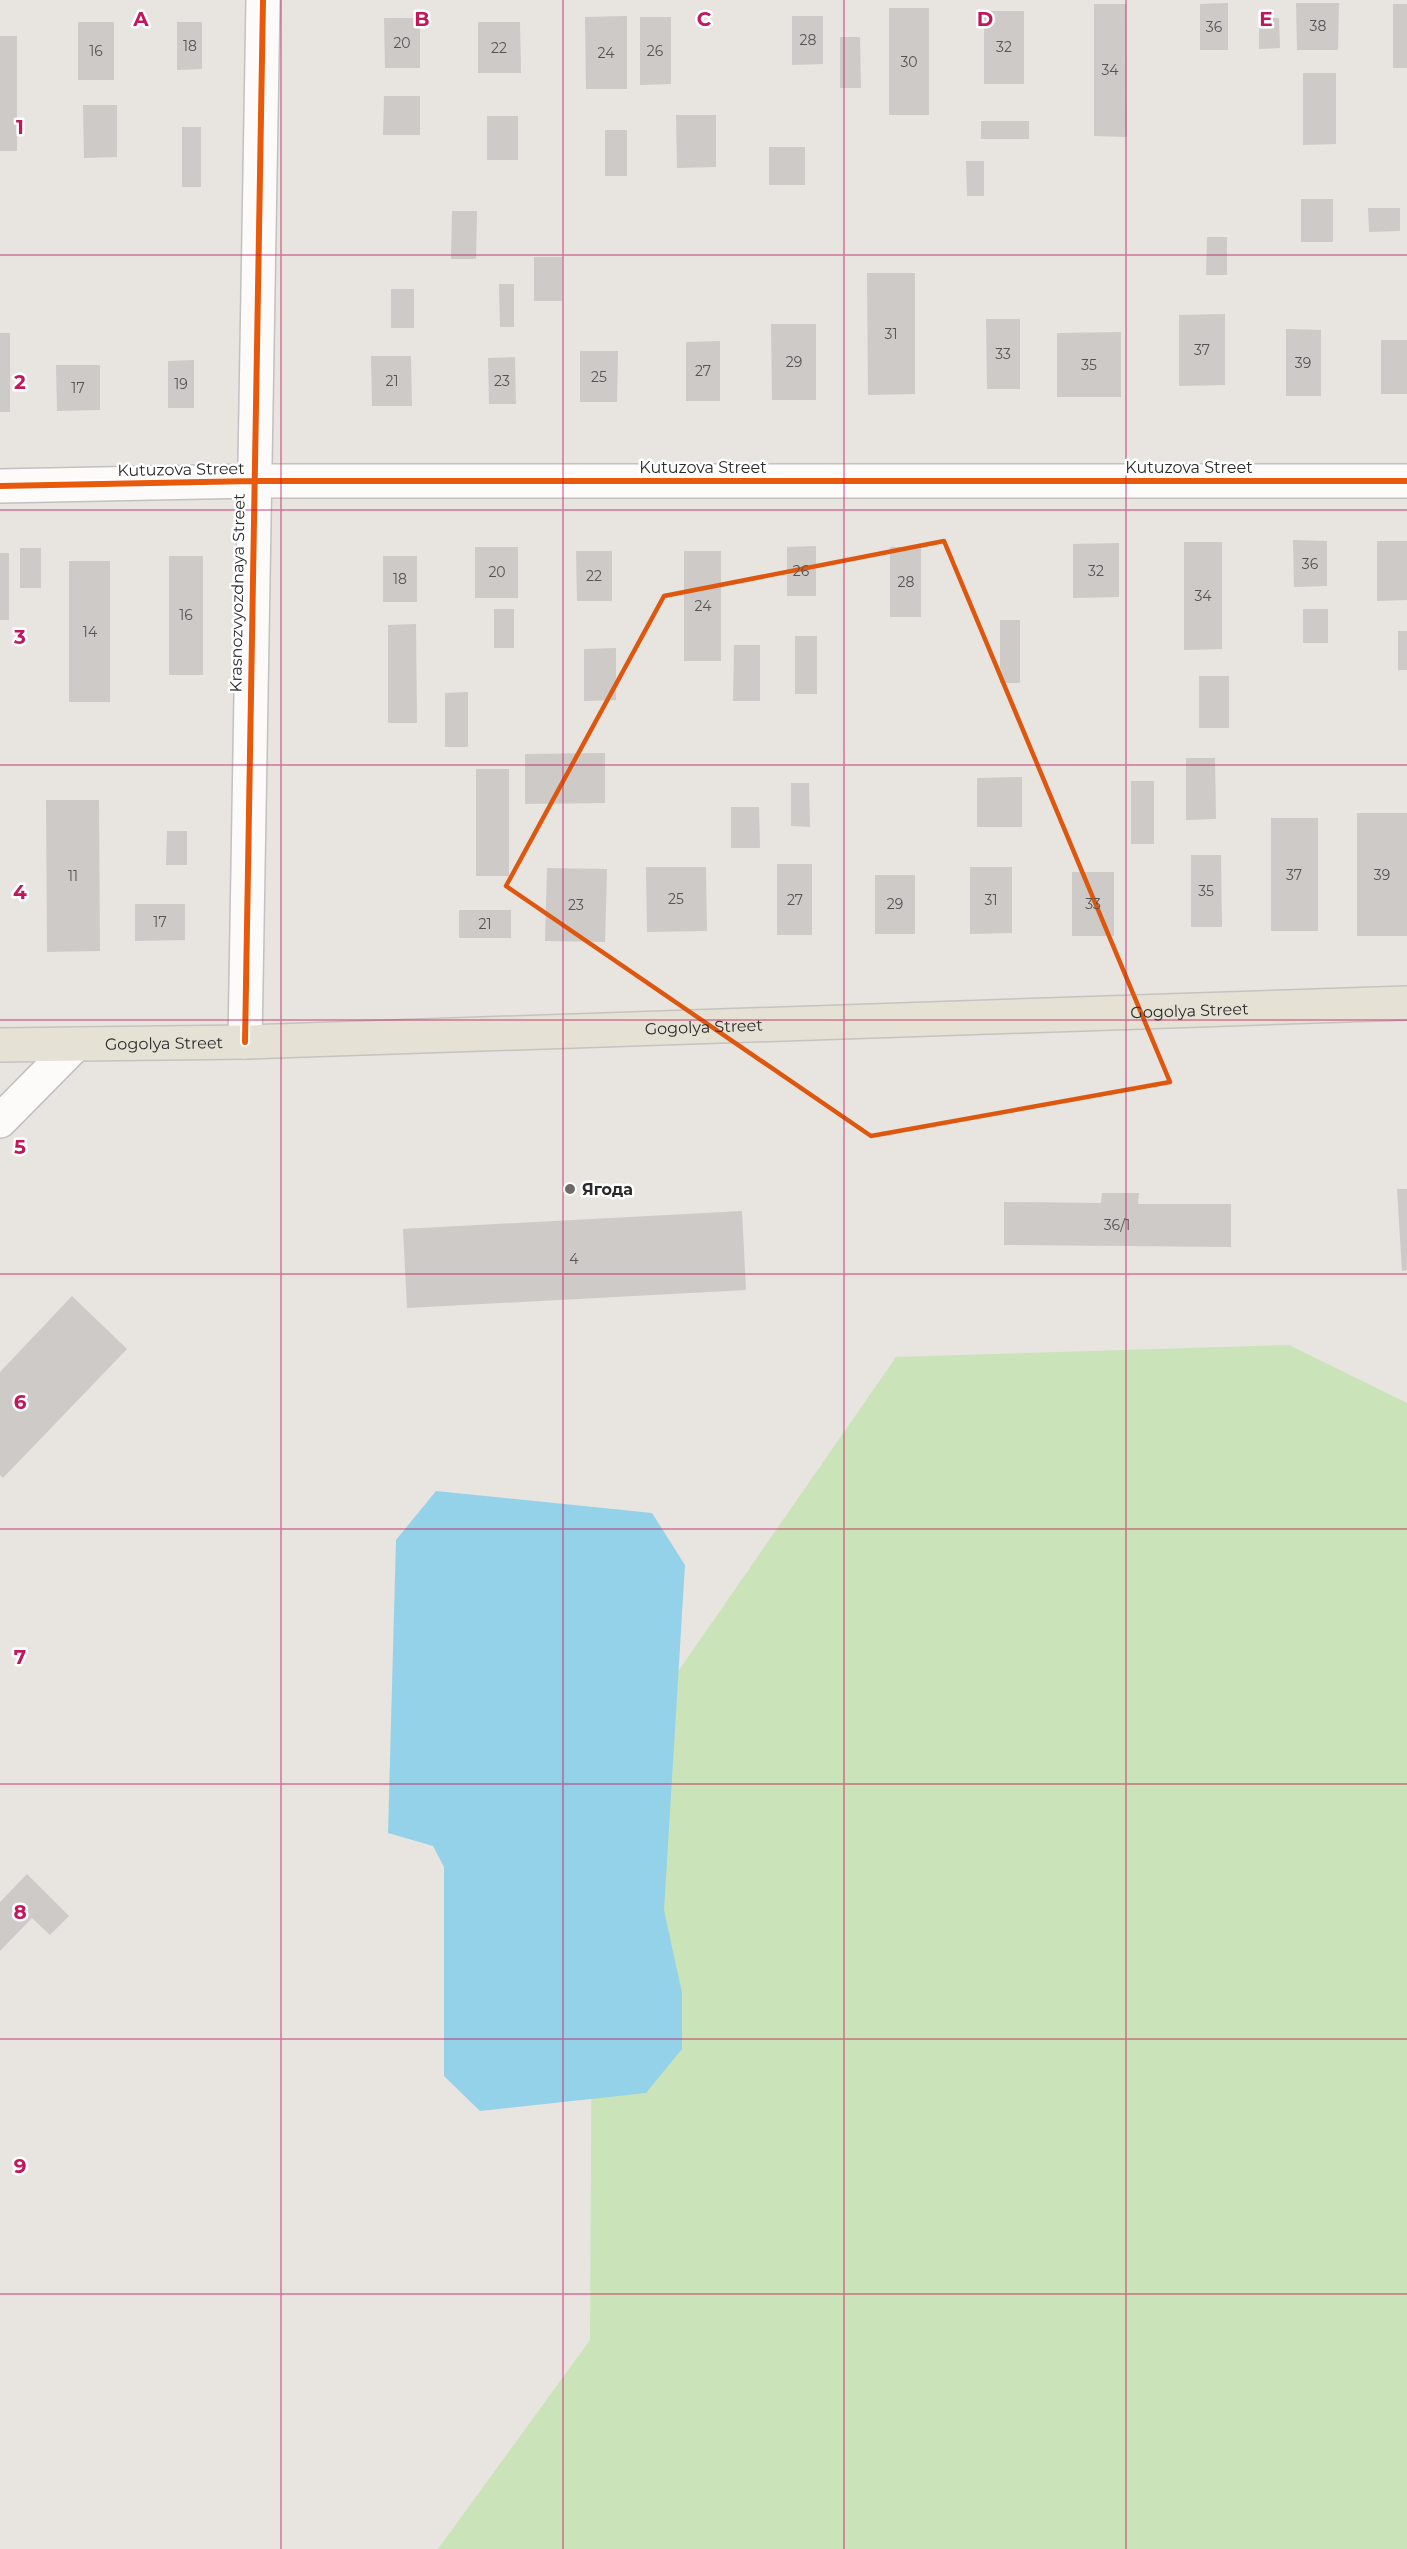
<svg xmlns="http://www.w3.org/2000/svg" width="1407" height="2549" viewBox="0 0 1407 2549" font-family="Montserrat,sans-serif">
  <rect width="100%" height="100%" fill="#e8e4e0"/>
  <path fill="#cae3b9" d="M1289,1345l118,58v1146h-969l152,-209 3,-546 303,-437z"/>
  <path fill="#94d2e9" d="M436,1491l216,22 33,52 -21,345 18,83v56l-36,44 -166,18 -36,-35v-209l-11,-21 -45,-13 8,-293z"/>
  <path fill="#cdcac7" d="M1228,3v47h-28v-46z
    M1296,3h43l-1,47h-41z
    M1094,4h32l1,133 -33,-1z
    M1393,4h14v64h-14z
    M889,8h40v107h-40z
    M984,11h40v73h-40z
    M627,16v73h-41l-1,-72z
    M792,16h31v48l-31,1z
    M640,17h31v67l-31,1z
    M384,18h36v50h-35z
    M1259,18h20l1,30 -21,1z
    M78,22h36v58h-36z
    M177,22h25v47l-25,1z
    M478,22h42l1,51h-43z
    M0,36h17v115h-17z
    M840,37h20l1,51h-21z
    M1303,73h33v71l-33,1z
    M384,96h36v39h-37z
    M83,105h34v52l-33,1z
    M676,115h40v52l-39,1z
    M487,116h31v44h-31z
    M981,121h48v18h-48z
    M182,127h19v60h-19z
    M605,130h22v46h-22z
    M769,147h36v38h-36z
    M966,161h18v35h-17z
    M1301,199h32v43h-32z
    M1368,208h32v23l-31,1z
    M452,211h25l-1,48h-25z
    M1207,237h20v38h-21z
    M534,257h28v44h-28z
    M867,273h48v121l-47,1z
    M499,284h15v43h-14z
    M391,289h23v39h-23z
    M1225,314v71l-46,1v-71z
    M986,319h34v70h-33z
    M771,324h45v76h-44z
    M1286,329l35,1v66h-35z
    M1121,332v65h-64v-64z
    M0,333h10v79h-10z
    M1381,340h26v54h-26z
    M720,341v60h-34v-59z
    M580,351h38l-1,51h-37z
    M371,356h40l1,50h-40z
    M515,357l1,47h-27l-1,-46z
    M194,360v48h-26v-47z
    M56,365h44v45l-43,1z
    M1293,540l34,1v45l-33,1z
    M1377,541h30v59l-30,1z
    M1184,542h38v107l-38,1z
    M1119,543v54l-46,1v-54z
    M816,546v50h-29v-49z
    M475,547h43v51h-43z
    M890,547h31v70h-31z
    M20,548h21v40h-21z
    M576,551h36v50h-35z
    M684,551h37v110h-37z
    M0,553h9v67h-9z
    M169,556h34v119h-34z
    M383,556h34v46h-34z
    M69,561h41v141h-41z
    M494,609h20v39h-20z
    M1303,609h25v34h-25z
    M1000,620h20v63h-20z
    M416,624l1,99h-29v-98z
    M1398,631h9v39h-9z
    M795,636h22v58h-22z
    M734,645h26v56h-27z
    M616,648v52l-32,1v-52z
    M1199,676h30v52h-30z
    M468,692v55h-23v-54z
    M605,753v50l-80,1v-50z
    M1186,758h29l1,61 -30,1z
    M476,769h33v107h-33z
    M1022,777v50h-45v-49z
    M1131,781h23v63h-23z
    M791,783h18l1,44 -19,-1z
    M46,800h53l1,151 -53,1z
    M731,807h28l1,41h-29z
    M1357,813h50v123h-50z
    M1271,818h47v113h-47z
    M167,831h20v34h-21z
    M1191,855h30l1,72h-31z
    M777,864h35v71h-35z
    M646,867h60l1,64 -60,1z
    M970,867h42v66l-42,1z
    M547,868l60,1 -2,73 -60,-1z
    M1072,872h42v64h-42z
    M875,875h40v59h-40z
    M135,904h50v36l-50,1z
    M459,910h52v28h-52z
    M1397,1189h10v81l-5,1z
    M1102,1193h37l-1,11h93v43l-227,-2v-43l97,1z
    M742,1211l4,79 -339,18 -4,-79z
    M72,1296l55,53 -124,129 -3,-3v-103z
    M27,1874l42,42 -19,19 -18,-17 -32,33v-49z"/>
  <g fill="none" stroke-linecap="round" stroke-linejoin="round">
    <g stroke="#c2c0c1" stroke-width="36">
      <path id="minor" d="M0,486l253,-5h1154
        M245,1042l18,-1042
        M0,1121l75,-76"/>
    </g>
    <g stroke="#c4c3c1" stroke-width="36">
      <g id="major">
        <path id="s1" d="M0,1045l245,-3 1162,-39"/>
      </g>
    </g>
    <use href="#minor" stroke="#fcfbfa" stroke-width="33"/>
    <use href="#major" stroke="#e5e1d4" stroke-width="33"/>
    <g stroke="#fff" stroke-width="10">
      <path id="cycleway" d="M0,486l253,-5h1154
        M245,1042l18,-1042"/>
    </g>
    <use href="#cycleway" stroke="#e8590c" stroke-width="6"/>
  </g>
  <path fill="none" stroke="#de570e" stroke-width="4.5" stroke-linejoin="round" d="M944,541l226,541 -299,54 -365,-250 158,-290z"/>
  <path fill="none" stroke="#c2185b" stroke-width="1.5" stroke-opacity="0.55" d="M281,0v2549M563,0v2549M844,0v2549M1126,0v2549M0,255h1407M0,510h1407M0,765h1407M0,1020h1407M0,1274h1407M0,1529h1407M0,1784h1407M0,2039h1407M0,2294h1407"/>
  <circle fill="#6c6b6a" stroke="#fff" stroke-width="2" cx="570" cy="1189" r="6"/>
  <g text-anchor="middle" stroke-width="5" stroke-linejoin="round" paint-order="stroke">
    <g font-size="14" fill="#545453">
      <text x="1318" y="31">38</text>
      <text x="1214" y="32">36</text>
      <text x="808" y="45">28</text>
      <text x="402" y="48">20</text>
      <text x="190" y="51">18</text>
      <text x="1004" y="52">32</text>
      <text x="499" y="53">22</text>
      <text x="96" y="56">16</text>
      <text x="655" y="56">26</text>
      <text x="606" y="58">24</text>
      <text x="909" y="67">30</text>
      <text x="1110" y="75">34</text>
      <text x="891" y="339">31</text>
      <text x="1202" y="355">37</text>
      <text x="1003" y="359">33</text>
      <text x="794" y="367">29</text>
      <text x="1303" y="368">39</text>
      <text x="1089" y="370">35</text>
      <text x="703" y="376">27</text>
      <text x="599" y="382">25</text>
      <text x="392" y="386">21</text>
      <text x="502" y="386">23</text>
      <text x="181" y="389">19</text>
      <text x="78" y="393">17</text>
      <text x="1310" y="569">36</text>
      <text x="801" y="576">26</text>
      <text x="1096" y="576">32</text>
      <text x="497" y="577">20</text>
      <text x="594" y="581">22</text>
      <text x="400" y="584">18</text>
      <text x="906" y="587">28</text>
      <text x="1203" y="601">34</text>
      <text x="703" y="611">24</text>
      <text x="186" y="620">16</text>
      <text x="90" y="637">14</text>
      <text x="1294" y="880">37</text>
      <text x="1382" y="880">39</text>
      <text x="73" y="881">11</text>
      <text x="1206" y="896">35</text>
      <text x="676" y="904">25</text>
      <text x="795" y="905">27</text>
      <text x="991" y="905">31</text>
      <text x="895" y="909">29</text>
      <text x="1093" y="909">33</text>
      <text x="576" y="910">23</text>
      <text x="160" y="927">17</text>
      <text x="485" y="929">21</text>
      <text x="1117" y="1230">36/1</text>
      <text x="574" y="1264">4</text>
    </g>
    <g font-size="16" fill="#2a2a2a" stroke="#fff">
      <text x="703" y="473">Kutuzova Street</text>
      <text x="1189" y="473">Kutuzova Street</text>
      <text transform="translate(181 469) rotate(-1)" y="6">Kutuzova Street</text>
      <text transform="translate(237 593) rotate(-89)" y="6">Krasnozvyozdnaya Street</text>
      <text dy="6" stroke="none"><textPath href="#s1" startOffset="1190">Gogolya Street</textPath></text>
      <text dy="6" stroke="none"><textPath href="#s1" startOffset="704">Gogolya Street</textPath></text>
      <text dy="6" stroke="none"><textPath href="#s1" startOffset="164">Gogolya Street</textPath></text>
    </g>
    <g font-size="16" font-weight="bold" fill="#2a2a2a" stroke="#fff" text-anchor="start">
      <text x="582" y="1195">Ягода</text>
    </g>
  </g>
  <g font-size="20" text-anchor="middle" font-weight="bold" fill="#c2185b" stroke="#fff" stroke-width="5" stroke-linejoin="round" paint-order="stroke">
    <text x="141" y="26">A</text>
    <text x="422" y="26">B</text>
    <text x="704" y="26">C</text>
    <text x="985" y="26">D</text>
    <text x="1266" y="26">E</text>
    <text x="20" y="134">1</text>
    <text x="20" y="389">2</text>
    <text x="20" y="644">3</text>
    <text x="20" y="899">4</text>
    <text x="20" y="1154">5</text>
    <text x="20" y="1409">6</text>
    <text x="20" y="1664">7</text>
    <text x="20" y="1919">8</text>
    <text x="20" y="2173">9</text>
  </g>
</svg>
